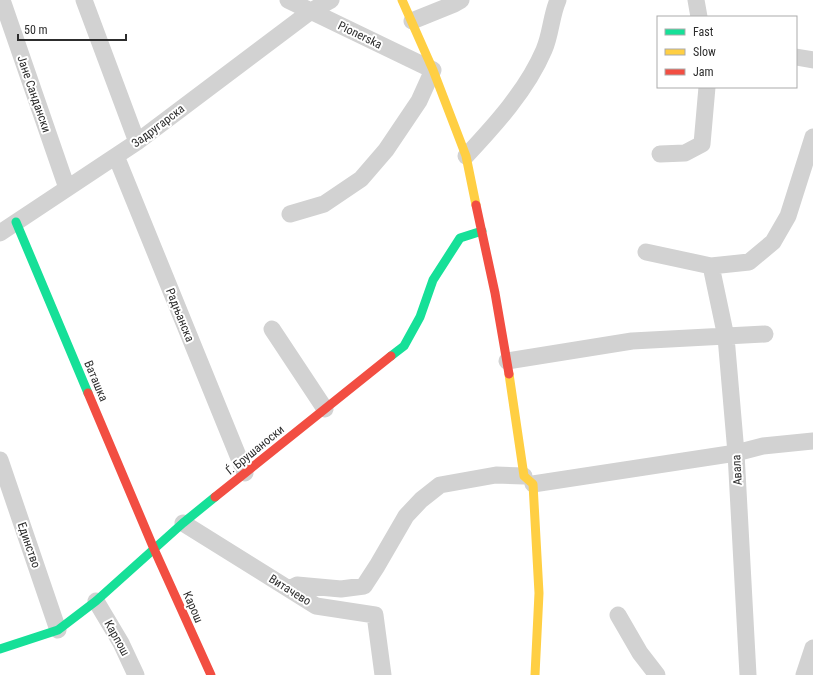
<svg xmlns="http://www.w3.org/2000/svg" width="813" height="675" viewBox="0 0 813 675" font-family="'Roboto Condensed',sans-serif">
  <rect width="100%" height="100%" fill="#fff"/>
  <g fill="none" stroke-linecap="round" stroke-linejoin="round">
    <path stroke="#d2d2d2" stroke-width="17" d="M2,0l65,188
      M84,0l53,142
      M288,0l145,70 -14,31 -33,49 -25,29 -37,25 -34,10
      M696,0l3,17
      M412,21l42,-17 7,-4
      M796,57l17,3
      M660,154l25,-1 17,-9 5,-57
      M116,156l129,317
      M466,156c29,-31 61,-66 78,-106 7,-16 7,-34 14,-50
      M0,233l137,-91 174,-131 20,-11
      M646,252l65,14 38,-4 24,-20 15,-26 25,-79
      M711,266l15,71 10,116 12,222
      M272,329l53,80
      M507,361l125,-20 133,-7
      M0,460l58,170
      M533,484l203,-31 27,-7 50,-5
      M183,523l133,83 59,9 8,60
      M289,589l8,-4 44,4 23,-3 13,-20 29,-50 15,-16 19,-15 56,-10 28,1
      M96,601l25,42 15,32
      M618,615l22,38 17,22
      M804,675l9,-27"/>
    <path stroke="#16e098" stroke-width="9" d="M16,222l72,171
      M391,356l13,-10 16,-29 13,-37 27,-42 22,-7
      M0,649l58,-19 38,-29 87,-78 32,-26"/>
    <path stroke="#ffcf43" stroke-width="9" d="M402,0l31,70 33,86 10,49
      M509,374l15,102 9,8 6,109 -4,82"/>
    <path stroke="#f24e42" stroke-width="9" d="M476,205l19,88 14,81
      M88,393l66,156 57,126
      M215,497l176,-141"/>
  </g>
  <g text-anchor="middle" stroke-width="4" stroke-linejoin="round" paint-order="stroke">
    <g font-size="12" fill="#2d2d2d" stroke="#fff">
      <text transform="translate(360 35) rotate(26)" y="4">Pionerska</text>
      <text transform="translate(34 94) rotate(71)" y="4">Јане Сандански</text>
      <text transform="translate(158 126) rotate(-37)" y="4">Задругарска</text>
      <text transform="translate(180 315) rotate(68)" y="4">Радњанска</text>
      <text transform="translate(96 381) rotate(67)" y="4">Ваташка</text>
      <text transform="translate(255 450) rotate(-39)" y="4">Ѓ. Брушаноски</text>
      <text transform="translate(737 470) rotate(-93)" y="4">Авала</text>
      <text transform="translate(29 545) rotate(71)" y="4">Единство</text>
      <text transform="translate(290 590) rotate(32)" y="4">Витачево</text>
      <text transform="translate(193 607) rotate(66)" y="4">Карош</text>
      <text transform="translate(117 638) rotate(61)" y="4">Карпош</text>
    </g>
  </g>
  <rect x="657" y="16" width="140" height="72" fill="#ffffff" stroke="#ababab"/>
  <rect x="665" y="29" width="20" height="6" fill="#16e098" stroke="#ababab"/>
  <text x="693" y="36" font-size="12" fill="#2d2d2d">Fast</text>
  <rect x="665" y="49" width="20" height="6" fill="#ffcf43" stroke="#ababab"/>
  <text x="693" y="56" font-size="12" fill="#2d2d2d">Slow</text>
  <rect x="665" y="69" width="20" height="6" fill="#f24e42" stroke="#ababab"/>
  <text x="693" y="76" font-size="12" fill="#2d2d2d">Jam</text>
  <path d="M18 34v6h108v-6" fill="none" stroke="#2d2d2d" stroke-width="2"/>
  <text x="24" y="34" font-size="12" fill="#2d2d2d" stroke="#ffffff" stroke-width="3" paint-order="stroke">50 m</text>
</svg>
